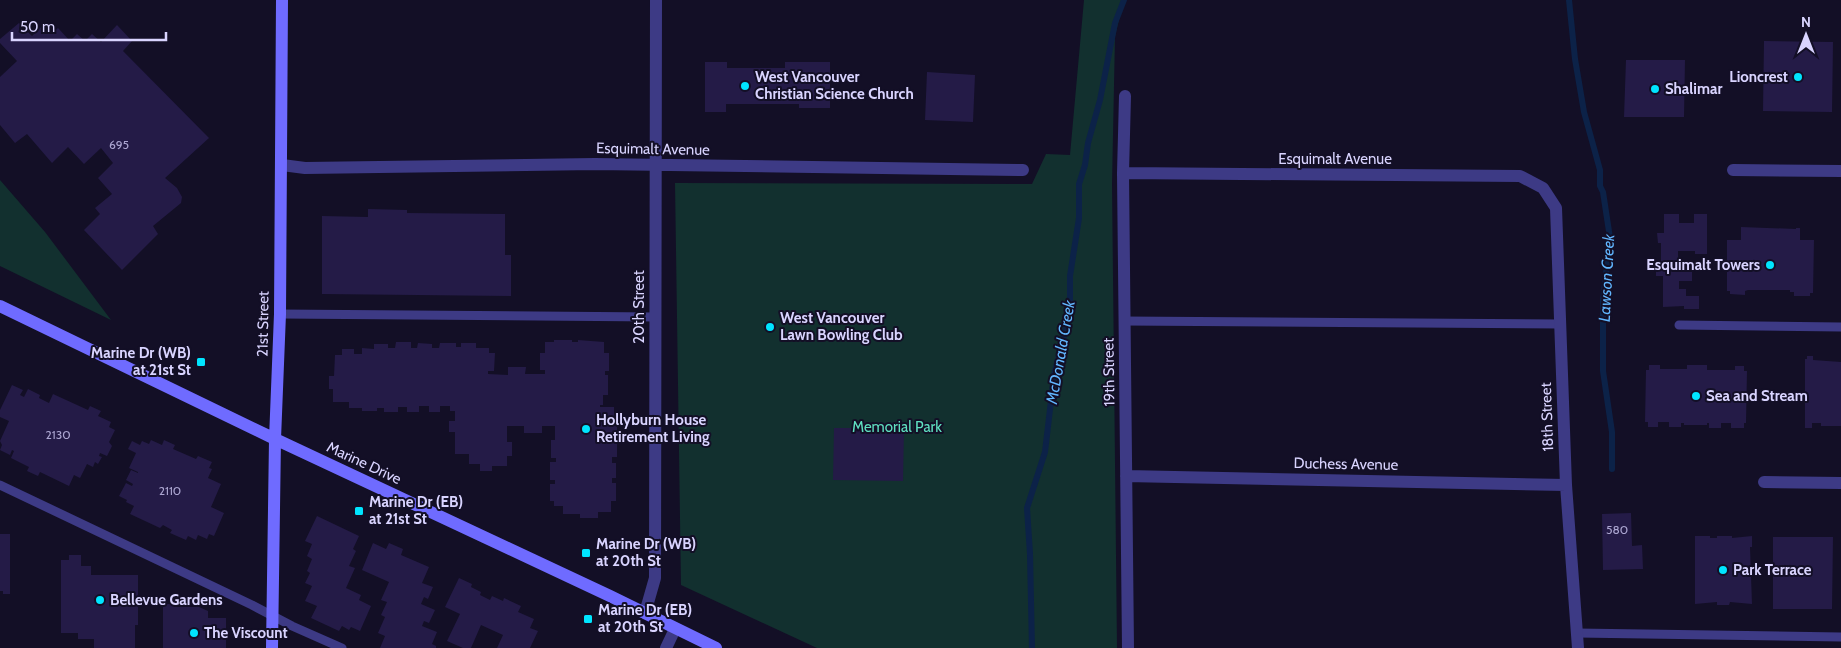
<svg xmlns="http://www.w3.org/2000/svg" width="1841" height="648" viewBox="0 0 1841 648" font-family="Cabin,sans-serif">
  <rect width="100%" height="100%" fill="#130f26"/>
  <path fill="#12302f" d="M1084,0h40l-9,36 -3,148 5,464h-300l-136,-63 -6,-402 357,1 14,-30 24,1z
    M0,180l45,52 66,88 -111,-54z"/>
  <g fill="none" stroke-linecap="round" stroke-linejoin="round">
    <path stroke="#0c2248" stroke-width="6" d="M1569,0l6,59 9,53 16,58v16l3,6 7,46 -7,63v70l9,61v37
      M1032,648l-2,-94 -3,-46 18,-56 9,-77 16,-62v-37l9,-58v-34l6,-19 3,-22 12,-43 15,-77 9,-23"/>
  </g>
  <path fill="#241b47" d="M19,23l13,13 12,-12 9,8 5,-4 12,13 7,-7 8,7 7,-7 9,8 16,-17 15,16 -9,10 86,87 -44,40 12,10 5,9 -1,6 -28,23 5,8 -36,36 -38,-40 16,-16 -5,-6 17,-14 -14,-16 15,-15 -12,-15 -17,16 -16,-17 -16,16 -25,-29 -12,9 -15,-18v-48l17,-16 -17,-18v-4z
    M1764,41l69,1 -1,70 -69,-1z
    M1626,60h59l-1,57h-60z
    M705,62h22v6h58v-6h45v46h-31v-4h-73v8h-21z
    M927,72l48,3 -2,47 -48,-2z
    M368,209l39,1v3l98,1v41h6v41l-189,-2v-78l46,1z
    M1664,214h15v9h15v-9h13v40h-12v-3h-17v17l14,-1v14h-13v8h7v7h13v13h-15v-3l-21,1v-31h-7v-8h5v-25h-3l-1,-10h7z
    M1741,227l55,2v-1h4v12h14l-1,53h-3v3h-16v-4h-4v-2h-42l-3,1v4l-15,-1v-3h-3v-51h14z
    M554,340h18v2h6v-2l26,2v11h5v18h-4v4h3v20h-5v10h-3v2h14v14h3v15h-5v6h5v15h-5v6h4v15h-4v5h4v18h-5v11h-13v6h-18v-4h-17v-8h-9v-5h-4v-17h5v-4h-5v-18h6v-4h-5v-18h4v-14h-13v7h-18v-7h-17v16h5v14h-5v10h-15v5h-12v-7h-11v-10h-14v-22h-6v-11h6v-10h-5v-5h-10v6h-11v-6h-10v6h-12v-5h-9v5h-14v-4h-7v3h-15v-3h-13v-6h-16v-13h-4v-13h5l1,-21h7v-6h12v5h8v-6l12,1v-5h14v4h7l1,-6h15v6h6l1,-5 14,1v4h7l1,-5h16v4h5v-4h15v5h13v5h6l-1,18h-6v3l20,1v-8h18l-1,7h20v-4h-5v-17h5v-11h9z
    M1807,356h6v4l28,2v64h-20v-3h-9v5h-7v-69h2z
    M1649,365h11v4h27v-4h20v5h28v-4h9v5h3l-1,52h-2v5h-13v-5h-10v5h-12v-5h-2v2h-23v-2h-3v4h-12v-5h-11v5h-10v-5h-3l1,-52h3z
    M12,385l11,5 -3,5 4,2 4,-8 12,6 -1,3 10,5 4,-9 35,16 2,-4 11,5 -3,5 13,6 -2,5 6,3 -6,12 3,4 -5,10 -7,-3 -1,3 3,1 -4,7 -3,-2 -2,5 -6,-3 -7,14 -6,-3 -5,11 -29,-14 -2,4 -11,-5 2,-4 -18,-9 3,-7 -2,-1 -2,5 -10,-5 2,-5 -2,-4 9,-20 -9,-4v-7z
    M856,422l23,1v5h25l-1,53 -70,-1 1,-52h22z
    M151,440l11,5 2,-5 11,5 -2,4 23,10 2,-3 14,6 -3,6 3,1 -4,9 13,6 -10,23 13,6 -10,23 -5,-2 -2,5 -9,-4 -2,5 -8,-4 -2,4 -16,-7 2,-3 -9,-5 -3,3 -30,-14 4,-8 -8,-4 1,-2 -8,-4 7,-13 6,3 1,-2 -7,-4 5,-10 7,3v-1l-9,-4 7,-15 -8,-4 4,-8 8,4 2,-4 7,3z
    M1631,513l1,33 10,-1 1,24 -40,1 -1,-56z
    M317,516l42,20 -6,13 3,2 -7,15 6,2 -9,20 15,7 -2,5 12,6 -11,25 -9,-4 -2,3 -7,-4 -3,5 -28,-13 6,-12 -12,-5 7,-15 -7,-3 5,-10 -3,-2 5,-12 -5,-3 5,-12 -7,-3z
    M0,534h10v60h-7v-3h-3z
    M1695,536h15v2h7v-2h15v2l20,-2v11h-2l2,57 -22,-2 -1,3h-12v-3l-22,2z
    M1773,537h60l-1,72h-59z
    M373,543l13,6 3,-6 14,6 -2,6 28,12 -7,16 11,4 -5,12 -4,-2 -3,7 14,6 -6,13 -5,-2 -2,5 15,6 -5,12 4,2v2h-56l5,-12 -7,-3 7,-16 -4,-2 6,-13 -6,-2 8,-18 -27,-12z
    M69,555h12v11h10v9h47v50h-3v23h-41v-9h-16v-6h-17v-73h8z
    M459,578l13,6 -1,3 10,5 -1,3 10,5 2,-4 11,5 1,-3 17,8 -3,6 16,7 -4,9 8,3 -8,17h-33l6,-13 -22,-10 -10,23h-8l-16,-7 13,-27 -15,-7z
    M163,604h11v3h25l9,4v7h18v30h-63z"/>
  <g fill="none" stroke-linecap="round" stroke-linejoin="round">
    <path stroke="#3d3a85" stroke-width="9" d="M280,314l376,3
      M1124,321l436,3
      M1679,325l162,2
      M0,485l252,120 40,21 50,22
      M1577,633l264,4"/>
    <path stroke="#3d3a85" stroke-width="12" d="M1125,96l-2,77 5,475
      M282,165l23,3 290,-4 428,6
      M1733,170l108,1
      M1123,173l397,3 23,12 13,20 10,277 12,163
      M1126,476l440,9
      M1764,482l77,1
      M645,613l10,-35 1,-578
      M666,648l9,-19"/>
    <path stroke="#6f6bff" stroke-width="12" d="M0,306l275,133 335,157 106,52
      M272,648l3,-209 5,-125 2,-314"/>
  </g>
  <g fill="#00e5ff" stroke="#130f26" stroke-width="2">
    <circle cx="1798" cy="77" r="5"/>
    <circle cx="745" cy="86" r="5"/>
    <circle cx="1655" cy="89" r="5"/>
    <circle cx="1770" cy="265" r="5"/>
    <circle cx="770" cy="327" r="5"/>
    <rect x="196" y="357" width="10" height="10" rx="2.5"/>
    <circle cx="1696" cy="396" r="5"/>
    <circle cx="586" cy="429" r="5"/>
    <rect x="354" y="506" width="10" height="10" rx="2.5"/>
    <rect x="581" y="548" width="10" height="10" rx="2.5"/>
    <circle cx="1723" cy="570" r="5"/>
    <circle cx="100" cy="600" r="5"/>
    <rect x="583" y="614" width="10" height="10" rx="2.5"/>
    <circle cx="194" cy="633" r="5"/>
  </g>
  <g text-anchor="middle" stroke-width="4" stroke-linejoin="round" paint-order="stroke">
    <g font-size="12" fill="#aca6d1">
      <text x="119" y="149">695</text>
      <text x="58" y="439">2130</text>
      <text x="170" y="495">2110</text>
      <text x="1617" y="534">580</text>
    </g>
    <g font-size="15" font-weight="bold" fill="#d9d4ff" stroke="#130f26" text-anchor="start">
      <text x="755" y="82">West Vancouver<tspan x="755" dy="17">Christian Science Church</tspan></text>
      <text x="1788" y="82" text-anchor="end">Lioncrest</text>
      <text x="1665" y="94">Shalimar</text>
      <text x="1760" y="270" text-anchor="end">Esquimalt Towers</text>
      <text x="780" y="323">West Vancouver<tspan x="780" dy="17">Lawn Bowling Club</tspan></text>
      <text x="191" y="358" text-anchor="end">Marine Dr (WB)<tspan x="191" dy="17">at 21st St</tspan></text>
      <text x="1706" y="401">Sea and Stream</text>
      <text x="596" y="425">Hollyburn House<tspan x="596" dy="17">Retirement Living</tspan></text>
      <text x="369" y="507">Marine Dr (EB)<tspan x="369" dy="17">at 21st St</tspan></text>
      <text x="596" y="549">Marine Dr (WB)<tspan x="596" dy="17">at 20th St</tspan></text>
      <text x="1733" y="575">Park Terrace</text>
      <text x="110" y="605">Bellevue Gardens</text>
      <text x="598" y="615">Marine Dr (EB)<tspan x="598" dy="17">at 20th St</tspan></text>
      <text x="204" y="638">The Viscount</text>
    </g>
    <g font-size="15" fill="#d9d4ff" stroke="#130f26">
      <text transform="translate(653 149) rotate(1)" y="5">Esquimalt Avenue</text>
      <text x="1335" y="164">Esquimalt Avenue</text>
      <text transform="translate(639 307) rotate(-90)" y="5">20th Street</text>
      <text transform="translate(263 324) rotate(-89)" y="5">21st Street</text>
      <text transform="translate(1109 372) rotate(-91)" y="5">19th Street</text>
      <text transform="translate(1547 417) rotate(-92)" y="5">18th Street</text>
      <text transform="translate(364 463) rotate(25)" y="5">Marine Drive</text>
      <text transform="translate(1346 464) rotate(1)" y="5">Duchess Avenue</text>
    </g>
    <g font-size="15" fill="#5fe0c0" stroke="#130f26">
      <text x="897" y="432">Memorial Park</text>
    </g>
    <g font-size="16" font-style="italic" fill="#62b6ff" stroke="#130f26">
      <text transform="translate(1606 278) rotate(-87)" y="6">Lawson Creek</text>
      <text transform="translate(1060 352) rotate(-80)" y="6">McDonald Creek</text>
    </g>
  </g>
  <g transform="translate(1806 35)" stroke="#130f26" stroke-width="4" paint-order="stroke">
  <path d="M0-4L9 19L0 12L-9 19Z" fill="#d9d4ff"/>
  <text y="-8" font-size="14" font-weight="bold" text-anchor="middle" fill="#d9d4ff">N</text>
  </g>
  <path d="M12 32v8h154v-8" fill="none" stroke="#d9d4ff" stroke-width="2.5"/>
  <text x="20" y="32" font-size="15" fill="#d9d4ff" stroke="#130f26" stroke-width="4" paint-order="stroke">50 m</text>
</svg>
